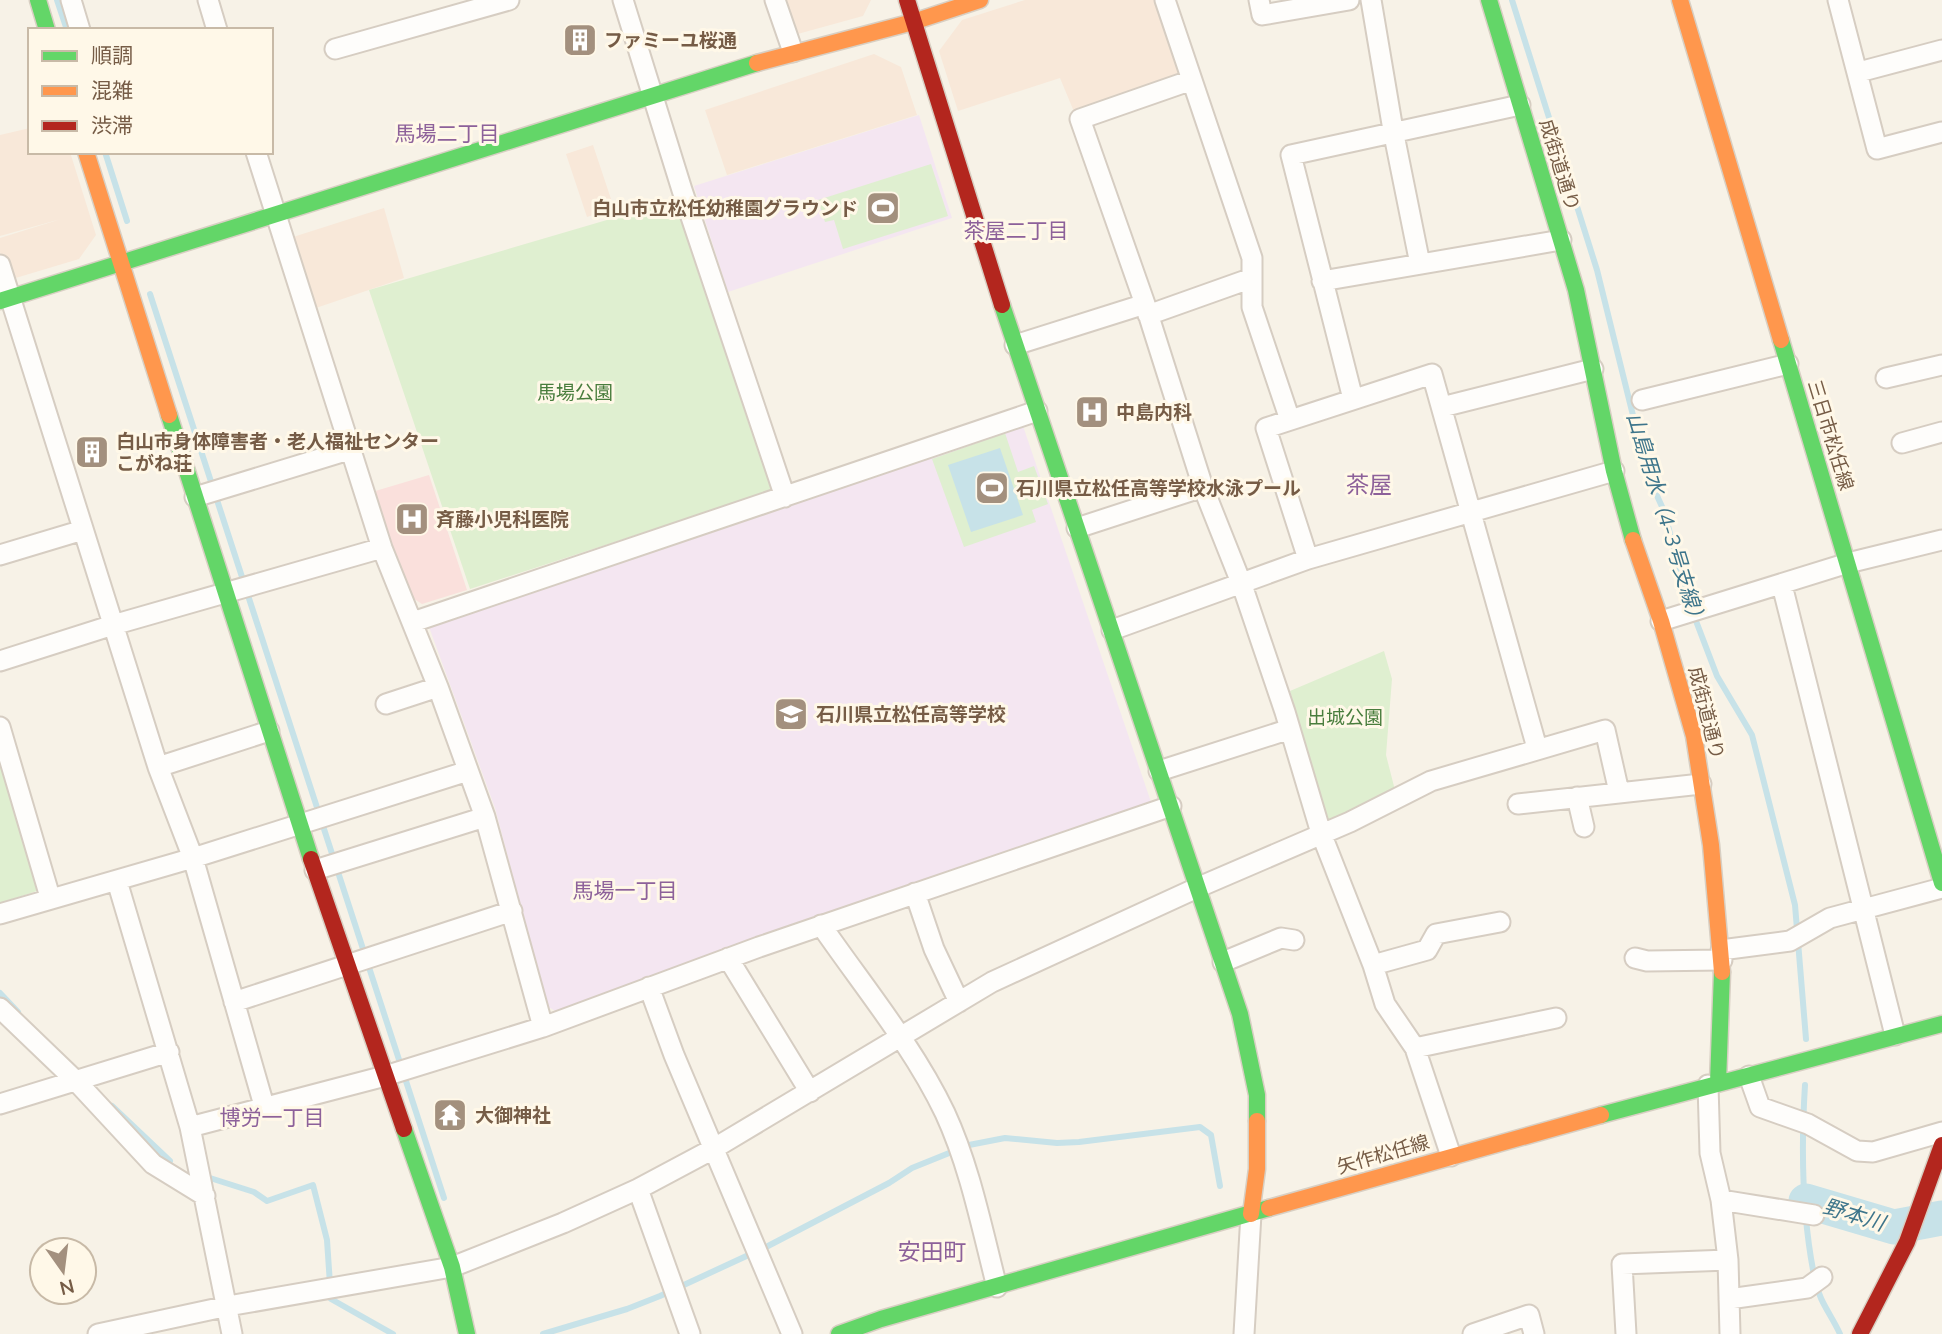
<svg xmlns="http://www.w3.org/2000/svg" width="1942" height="1334" viewBox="0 0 1942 1334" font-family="'Nunito Sans','Noto Sans JP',sans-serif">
  <rect width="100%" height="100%" fill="#f7f2e7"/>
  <path fill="#f8e8d9" d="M783,0h88l-8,16 -69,19z
    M1025,0h129l26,79 -105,35 -15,-36 -102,33 -19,-60 23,-31z
    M874,54l27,13 16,48 -190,60 -22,-65z
    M30,128v24h40l26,83 -17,24 -70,21 -9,-28v-14l61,-19 -61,17v-101z
    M593,145l21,63 -27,9 -21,-63z
    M384,208l20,70 -91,31 -23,-71z"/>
  <path fill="#f4e6f1" d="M919,115l33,103 -224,74 -34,-106z
    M1023,426l128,376 -594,210 -10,-6 -52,-198 -66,-181z"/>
  <path fill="#fae0dc" d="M429,475l38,115 -45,14 -17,-11 -33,-101z"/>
  <path fill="#dfefd0" d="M931,164l17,52 -105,33 -9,-29 -9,2 -7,-22z
    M675,200l99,290 -304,99 -101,-299z
    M1005,433l13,39 16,-6 14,38 -16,6 4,12 -72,25 -32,-88z
    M1384,651l8,28 -6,76 11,43 -66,31 -41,-138z
    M0,758l41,122 -4,11 -37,12z"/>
  <path fill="#c7e2e8" d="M1000,448l23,67 -52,17 -23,-67z"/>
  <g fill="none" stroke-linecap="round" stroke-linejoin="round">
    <path stroke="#c7e2e8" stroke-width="6" d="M57,0l10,30
      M1512,0l85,270 51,206 16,35 24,89 29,76 35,59 43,170 11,134
      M105,152l22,69
      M150,294l294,904
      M0,993l18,19
      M1805,1085c-4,64 -3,133 10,195 4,21 17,36 25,54
      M112,1106l58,55
      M210,1178l44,14 13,9 46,-16 14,55 4,59 62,35
      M543,1334l84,-25 33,-13 108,-50 121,-63 23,-15 57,-23 36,-7 52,5 22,-1 121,-15 11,8 9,51"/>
    <path stroke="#c7e2e8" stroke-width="35" d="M1806,1201l88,26 48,-9"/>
    <g stroke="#d6cdc2" stroke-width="23">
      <path id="street" d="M71,0l9,30
        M208,0l9,30
        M623,0l59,190 103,307
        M775,0l18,52
        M1165,0l87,258v49l38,113
        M1259,0l3,15 87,-15
        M1371,0l22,130 27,134
        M1838,0l39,149 65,-17
        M335,49l174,-49
        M1859,72l83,-22
        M1192,80l-112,39 65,185 58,183 39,98 43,127 36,121 52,132 12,39 30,44 36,108
        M256,152l126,396 56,139 47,130 58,210
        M0,265l158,502 35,91 72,251
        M1322,281l239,-41
        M1148,315l104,-37
        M1015,345l130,-41
        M1886,378l56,-13
        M1353,399l-62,-244 229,-50
        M1642,400l146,-36
        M1442,407l151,-38
        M1902,443l40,-11
        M195,497l157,-48
        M1077,528l126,-41
        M0,555l83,-25
        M1308,559l-42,-131 166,-54 105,374
        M1782,585l113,450
        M1661,621l187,-58 94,-23
        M413,622l624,-211
        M1112,630l196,-71 306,-88
        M0,661l113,-36 269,-77
        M386,704l52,-17
        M0,727l50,170
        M158,767l111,-36
        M1159,771l131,-42
        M1577,797l7,30
        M1518,804l183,-20
        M315,870l170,-53
        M117,881l73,246 42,207
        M915,893l19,56 25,53
        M0,914l193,-56 275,-87
        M821,925c42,61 92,121 124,188 25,54 37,116 52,174
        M1721,950l69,-9 40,-23 112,-30
        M728,958l82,134
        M1635,958l12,3 75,-1
        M1223,962l58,-24 13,2
        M1373,965l54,-15 9,-16 64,-12
        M649,987l25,68 118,279
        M234,1002l278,-91
        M0,1008l76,73 77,83 52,32
        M1415,1048l141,-30
        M1749,1076l11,31 48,17 49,27 16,1 69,-20
        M1708,1085l2,68 11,47 7,60 2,74
        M0,1104l169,-52
        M190,1127l195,-51 158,-49 216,-80 412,-141
        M638,1189l52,145
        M1721,1200l93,15
        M1729,1299l78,-11 15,-11
        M98,1334l130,-28 224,-39 111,-44 75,-34 75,-40 279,-167 207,-95 151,-65 81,-41 174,-51 14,62
        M1244,1334l7,-120
        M1473,1334l56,-19 5,19
        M1626,1334l-4,-70 106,-4"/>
    </g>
    <g stroke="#d8cfc3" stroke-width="19">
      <path id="fast" d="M38,0l9,30
        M1489,0l87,290 38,181 19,69
        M0,301l757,-238
        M1002,305l238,709 17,81v26
        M1781,340l161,543
        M169,415l142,444
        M1718,1083l4,-111
        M1601,1115l341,-91
        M404,1129l48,138 15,67
        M839,1334l42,-15 388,-111"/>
    </g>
    <g stroke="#d8cfc3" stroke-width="19">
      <path id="slow" d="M1680,0l101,340
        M757,63l156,-41 67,-22
        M86,152l83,263
        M1633,540l28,81 33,115 17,109 11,127
        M1269,1208l332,-93
        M1251,1214l6,-45v-48"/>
    </g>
    <g stroke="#d8cfc3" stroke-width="19">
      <path id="jam" d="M907,0l95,305
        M311,859l93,270
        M1860,1334l47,-92 35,-97"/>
    </g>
    <use href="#street" stroke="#fefdfb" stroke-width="19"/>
    <use href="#fast" stroke="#63d668" stroke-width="16"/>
    <use href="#slow" stroke="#ff974d" stroke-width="16"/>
    <use href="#jam" stroke="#b3261e" stroke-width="16"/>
  </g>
  <defs>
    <g id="building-square" transform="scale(1.75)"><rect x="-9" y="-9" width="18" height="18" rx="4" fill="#a3907e" stroke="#fff8e8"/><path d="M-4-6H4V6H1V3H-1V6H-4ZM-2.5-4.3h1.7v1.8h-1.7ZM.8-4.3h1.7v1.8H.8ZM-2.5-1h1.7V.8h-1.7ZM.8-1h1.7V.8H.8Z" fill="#fff"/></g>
    <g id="stadium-square" transform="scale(1.75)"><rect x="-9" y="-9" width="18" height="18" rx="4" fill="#a3907e" stroke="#fff8e8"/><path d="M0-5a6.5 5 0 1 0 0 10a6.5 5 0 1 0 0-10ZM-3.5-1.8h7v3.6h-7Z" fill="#fff"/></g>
    <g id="hospital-square" transform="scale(1.75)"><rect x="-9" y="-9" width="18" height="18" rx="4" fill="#a3907e" stroke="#fff8e8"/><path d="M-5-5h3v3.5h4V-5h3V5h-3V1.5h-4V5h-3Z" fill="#fff"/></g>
    <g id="school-square" transform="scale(1.75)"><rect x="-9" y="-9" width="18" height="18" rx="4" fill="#a3907e" stroke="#fff8e8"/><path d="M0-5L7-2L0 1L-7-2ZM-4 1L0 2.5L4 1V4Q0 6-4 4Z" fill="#fff"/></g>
    <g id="temple-square" transform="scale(1.75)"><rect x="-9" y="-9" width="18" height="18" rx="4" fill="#a3907e" stroke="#fff8e8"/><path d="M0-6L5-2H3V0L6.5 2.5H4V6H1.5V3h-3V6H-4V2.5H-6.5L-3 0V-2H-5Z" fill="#fff"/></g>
  </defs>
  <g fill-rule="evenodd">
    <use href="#building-square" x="580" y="40"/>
    <use href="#stadium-square" x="883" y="208"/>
    <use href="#hospital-square" x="1092" y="412"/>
    <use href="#building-square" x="92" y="452"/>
    <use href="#stadium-square" x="992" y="488"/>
    <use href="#hospital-square" x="412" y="519"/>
    <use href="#school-square" x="791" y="714"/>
    <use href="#temple-square" x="450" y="1115"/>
  </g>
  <g text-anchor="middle" stroke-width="6" stroke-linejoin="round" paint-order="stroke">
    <g font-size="19" font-weight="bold" fill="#765c46" stroke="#fff8e8" text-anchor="start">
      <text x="604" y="47">ファミーユ桜通</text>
      <text x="858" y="215" text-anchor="end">白山市立松任幼稚園グラウンド</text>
      <text x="1116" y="419">中島内科</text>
      <text x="116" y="448">白山市身体障害者・老人福祉センター<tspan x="116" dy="22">こがね荘</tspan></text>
      <text x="1016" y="495">石川県立松任高等学校水泳プール</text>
      <text x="436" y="526">斉藤小児科医院</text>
      <text x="816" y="721">石川県立松任高等学校</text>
      <text x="475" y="1122">大御神社</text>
    </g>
    <g font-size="19" fill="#765c46" stroke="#fff8e8">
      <text transform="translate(1560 165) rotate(73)" y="7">成街道通り</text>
      <text transform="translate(1831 435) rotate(73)" y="7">三日市松任線</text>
      <text transform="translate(1707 713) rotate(76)" y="7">成街道通り</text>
      <text transform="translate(1383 1154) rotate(-16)" y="7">矢作松任線</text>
    </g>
    <g font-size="19" fill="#497d3d" stroke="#fff8e8">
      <text x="575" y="399">馬場公園</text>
      <text x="1345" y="724">出城公園</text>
    </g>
    <g font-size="21" fill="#8d619a" stroke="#fff8e8">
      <text x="447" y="141">馬場二丁目</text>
      <text x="1016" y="238">茶屋二丁目</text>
      <text x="625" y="898">馬場一丁目</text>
      <text x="272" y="1125">博労一丁目</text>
    </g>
    <g font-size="21" font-style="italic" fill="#3e758b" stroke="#fff8e8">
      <text transform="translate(1666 520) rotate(73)" y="7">山島用水（4-3号支線）</text>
      <text transform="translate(1854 1215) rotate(17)" y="7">野本川</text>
    </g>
    <g font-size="23" fill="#8d619a" stroke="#fff8e8">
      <text x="1369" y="493">茶屋</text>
      <text x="932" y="1260">安田町</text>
    </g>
  </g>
  <rect x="28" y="28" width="245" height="126" fill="#fff8e8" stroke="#c8baa7" stroke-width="2"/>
  <rect x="42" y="51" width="35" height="10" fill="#63d668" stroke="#c8baa7" stroke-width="2"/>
  <text x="91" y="63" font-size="21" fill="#765c46">順調</text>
  <rect x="42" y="86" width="35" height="10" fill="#ff974d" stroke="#c8baa7" stroke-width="2"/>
  <text x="91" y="98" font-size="21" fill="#765c46">混雑</text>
  <rect x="42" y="121" width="35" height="10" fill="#b3261e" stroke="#c8baa7" stroke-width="2"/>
  <text x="91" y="133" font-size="21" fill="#765c46">渋滞</text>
  <g transform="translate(63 1271) rotate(166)"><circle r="33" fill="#fff8e8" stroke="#c8baa7" stroke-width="2"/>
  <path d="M0-5L12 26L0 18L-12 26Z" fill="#a3907e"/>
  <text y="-10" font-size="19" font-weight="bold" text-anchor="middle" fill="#765c46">N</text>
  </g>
</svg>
